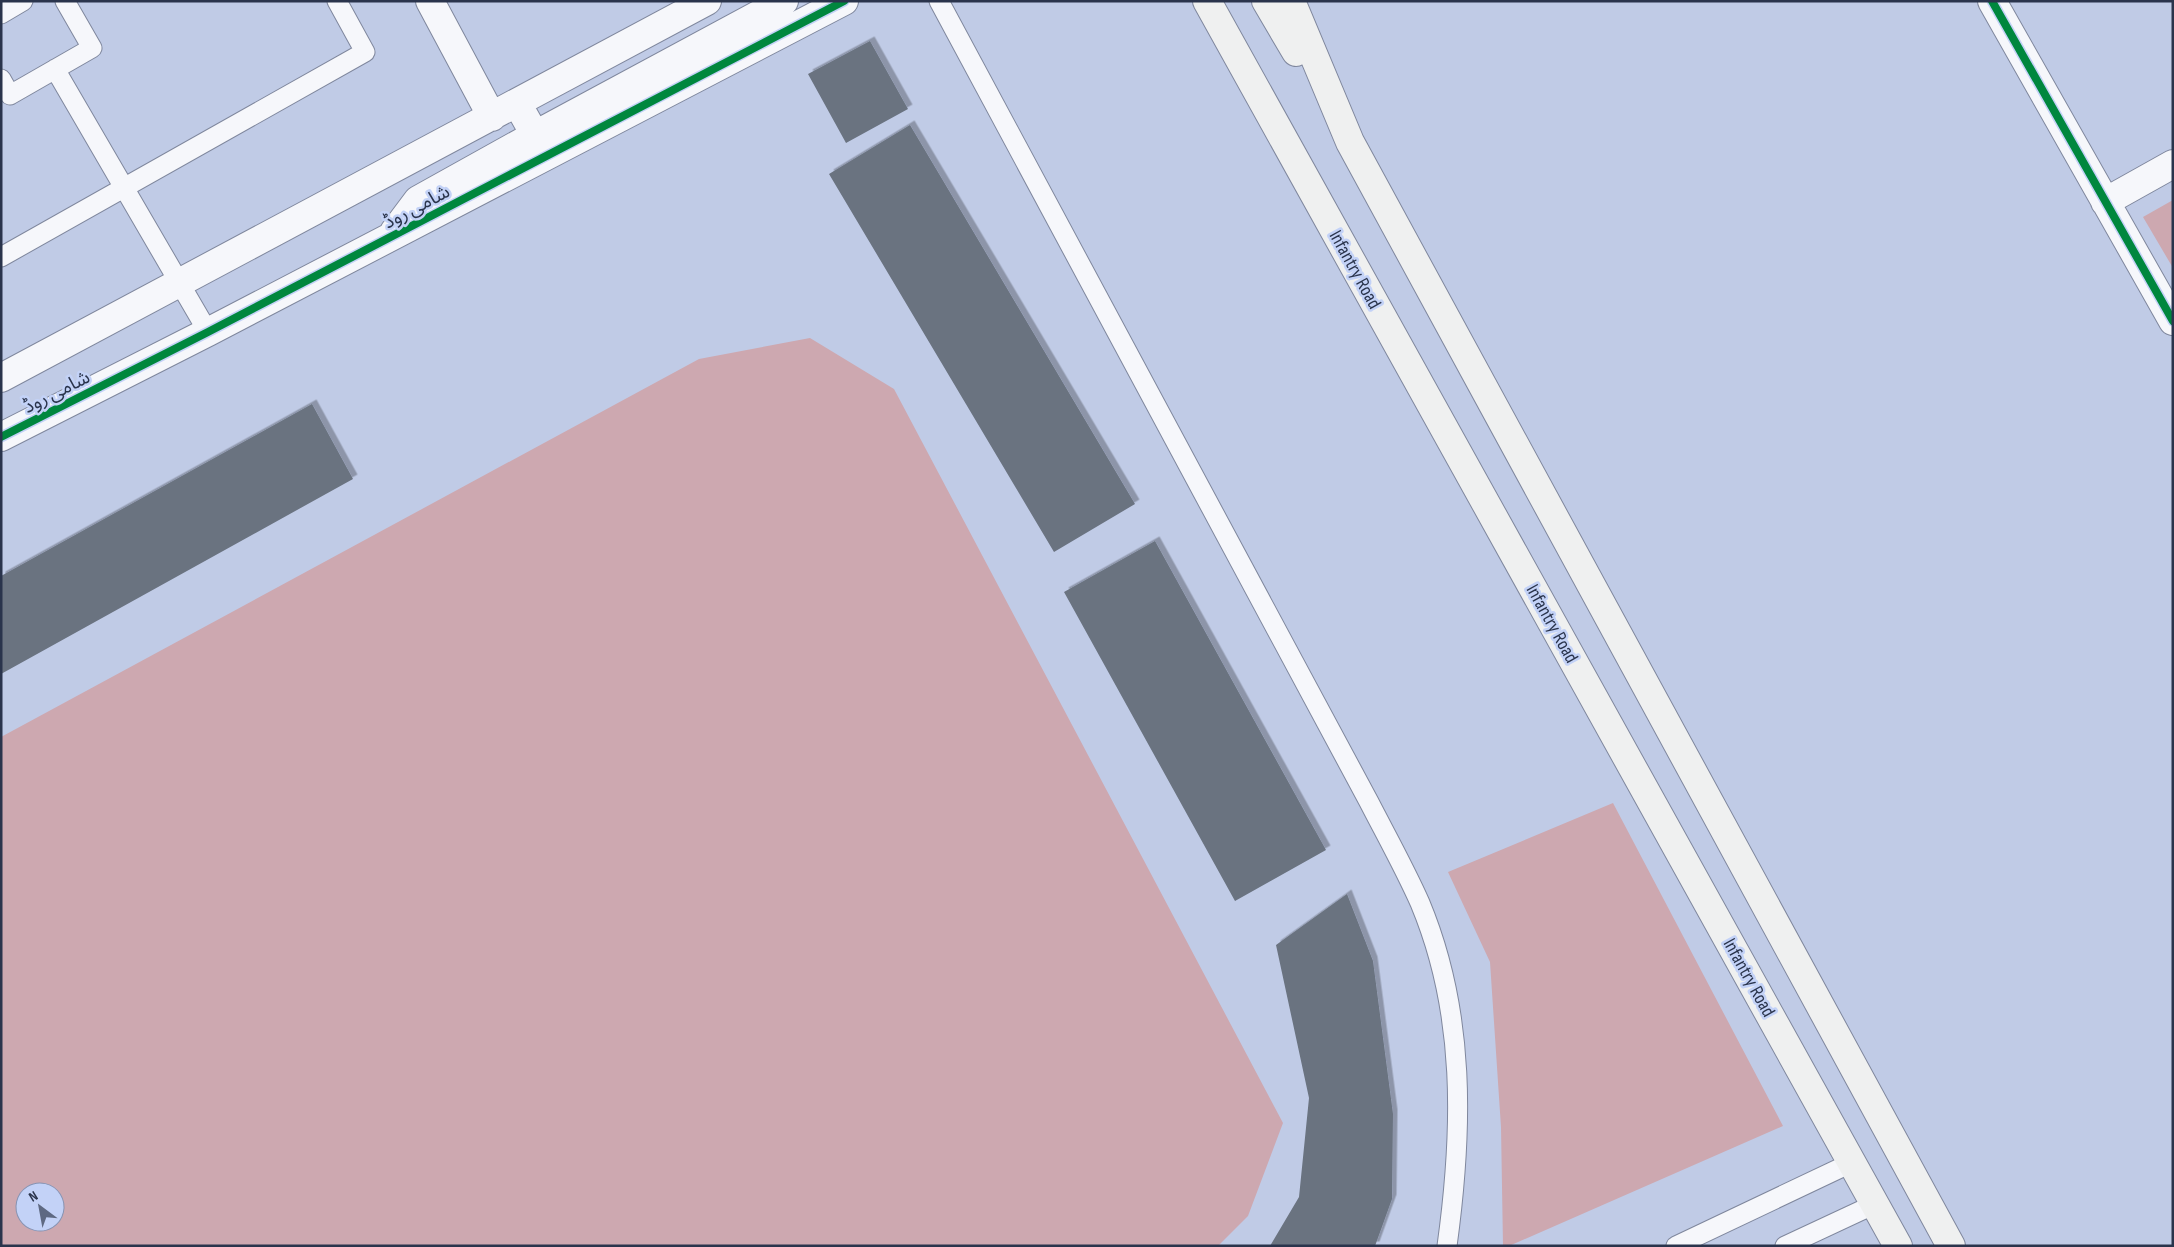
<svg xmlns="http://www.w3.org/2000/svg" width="2174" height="1247" viewBox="0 0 2174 1247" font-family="'Sofia Sans Condensed','Noto Sans Arabic',sans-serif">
  <defs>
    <filter id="shadow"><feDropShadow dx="4.5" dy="-4.5" stdDeviation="0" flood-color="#0004"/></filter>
  </defs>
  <rect width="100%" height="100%" fill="#c0cbe6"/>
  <path fill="#cda8b0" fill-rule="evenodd" d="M2173,200v68l-30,-51z
    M810,338l84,51 389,734 -35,93 -30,30h-1217v-509l698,-378zM25,1192h30v30h-30z
    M1613,803l170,323 -274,120h-6l-2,-119 -11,-165 -42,-90z"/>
  <path fill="#6a7380" filter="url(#shadow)" d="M870,41l38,68 -62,34 -38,-69z
    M910,125l225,379 -81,48 -225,-378z
    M312,404l41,75 -352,195v-98z
    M1155,541l171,309 -91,51 -171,-309z
    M1347,894l26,67 20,153 -1,85 -17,47h-105l29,-49 10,-99 -33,-153z"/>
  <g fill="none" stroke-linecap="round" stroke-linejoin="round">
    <g stroke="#7f879d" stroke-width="21">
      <path id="lane" d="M939,1l430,801c17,33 36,67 51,101 46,110 43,227 27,343
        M1,14l22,-13
        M55,69l153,263
        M1,79l9,16 82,-47 -27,-47
        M1,257l364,-205 -28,-51
        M1676,1246l177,-84
        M1785,1246l90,-42"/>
    </g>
    <g stroke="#7f879d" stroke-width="30">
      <path id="street" d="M430,1l62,116
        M1992,1l181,320
        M517,103l18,32 249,-134
        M2105,202l68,-38
        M394,232l24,-32 117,-65
        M1,378l706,-377
        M1,437l207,-105 636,-331"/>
    </g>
    <g stroke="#7f879d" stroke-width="30">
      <path id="secondary" d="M1207,1l691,1245
        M1266,1l30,51
        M1291,1l59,141 601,1104"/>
    </g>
    <use href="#lane" stroke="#f6f7fb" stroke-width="19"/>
    <use href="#street" stroke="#f6f7fb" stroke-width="28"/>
    <use href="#secondary" stroke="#eff0f0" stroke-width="28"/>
    <g stroke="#c3d2f7" stroke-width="11">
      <path id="cycleway" d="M1992,1l181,320
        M1,437l207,-105 636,-331"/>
    </g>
    <use href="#cycleway" stroke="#00873e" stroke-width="8"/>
  </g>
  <g text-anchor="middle" stroke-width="5" stroke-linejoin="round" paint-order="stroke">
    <g font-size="19" fill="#2a344c" stroke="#c3d2f7">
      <text transform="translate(416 206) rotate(-28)" y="7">شامی روڈ</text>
      <text transform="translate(1356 269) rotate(61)" y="7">Infantry Road</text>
      <text transform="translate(56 391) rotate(-27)" y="7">شامی روڈ</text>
      <text transform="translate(1553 623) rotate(61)" y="7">Infantry Road</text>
      <text transform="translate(1750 977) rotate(61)" y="7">Infantry Road</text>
    </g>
  </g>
  <rect width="2174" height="1247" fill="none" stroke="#2a344c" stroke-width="5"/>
  <g transform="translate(40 1207) rotate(328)"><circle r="24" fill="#c3d2f7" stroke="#8693b3"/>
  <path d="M0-4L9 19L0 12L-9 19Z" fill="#5e6982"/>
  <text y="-8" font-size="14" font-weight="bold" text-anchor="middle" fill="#2a344c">N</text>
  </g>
</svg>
